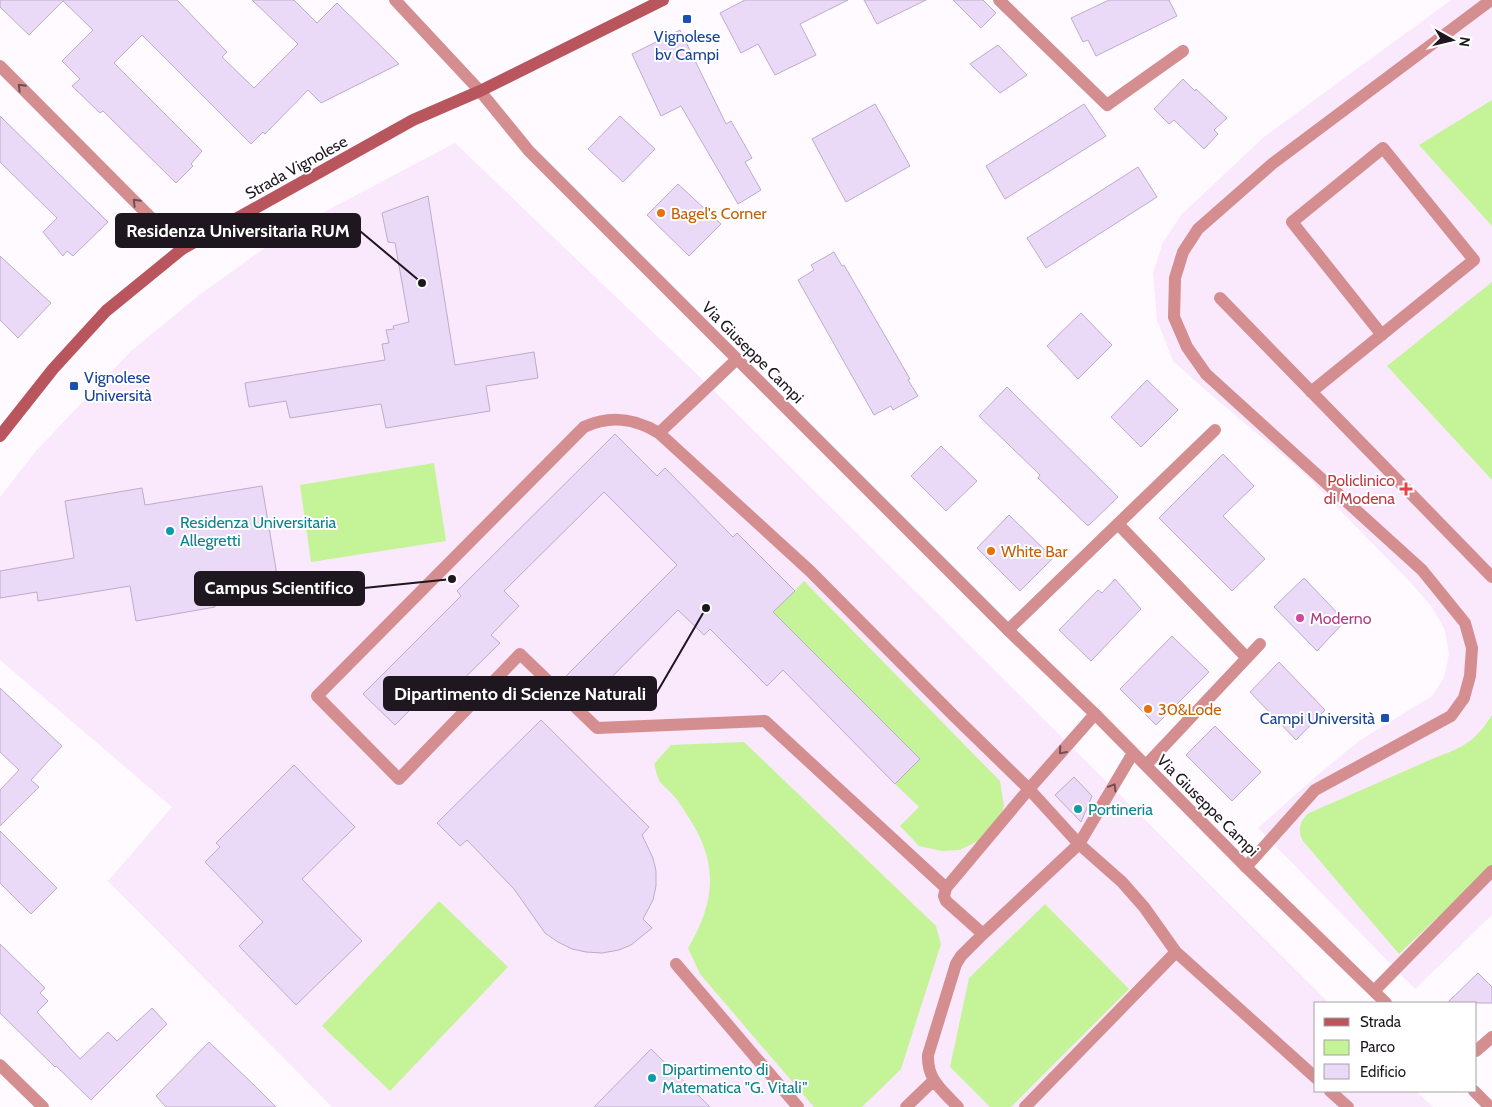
<svg xmlns="http://www.w3.org/2000/svg" width="1492" height="1107" viewBox="0 0 1492 1107" font-family="Cabin,sans-serif">
  <rect width="100%" height="100%" fill="#fefaff"/>
  <path fill="#fae8fc" d="M1451,0h41v915l-77,74 -157,-161 62,-55 39,-32 73,-45 12,-18 5,-24 -4,-24 -14,-24 -20,-23 -105,-108 -97,-82 -36,-32 -16,-41 -4,-47 10,-31 19,-28 82,-77z
    M455,143l252,241 622,619h-13v88h100l17,16h-1101l-224,-226 64,-74 -172,-147v-163l35,-45 96,-101 67,-55 90,-65z"/>
  <path fill="#c5f398" d="M1492,100v126l-73,-81z
    M1492,282v198l-105,-114z
    M434,463l12,78 -135,21 -11,-77z
    M804,581l196,200 4,25 -7,22 -17,12 -20,10 -18,1 -23,-5 -19,-20 19,-19 -24,-23 24,-25 -146,-147z
    M1492,715v151l-93,88 -96,-113c-6,-10 -3,-21 6,-28l130,-57c26,-9 38,-17 53,-41z
    M744,742l192,184 5,18 -40,125 -39,38h-48l-114,-133 -12,-26c28,-47 31,-86 -1,-133 -4,-7 -8,-13 -13,-19 -4,-5 -10,-9 -14,-14 -3,-5 -4,-13 -6,-18l17,-19z
    M439,901l69,66 -118,124 -68,-65z
    M1045,904l84,85 -118,118h-21l-40,-40 19,-89z"/>
  <path fill="#ead9f7" stroke="#bdacc9" d="M0,0h177l50,52 -5,5 32,31 44,-44 -46,-44h42l23,23 20,-20 62,61 -78,39 -13,-13 -43,44 -2,-2 -12,12 -109,-109 -28,28 88,88 -11,13 2,2 -17,17 -73,-72 -3,2 -28,-27 8,-7 -18,-18 31,-31 -30,-29 -34,34 -29,-28z
    M745,0h103l-48,24 16,31 -41,20 -17,-31 -17,9 -21,-40z
    M864,0h62l-49,24z
    M953,0h30l13,13 -15,15z
    M1109,0h60l8,16 -81,40 -8,-16 -5,2 -12,-24z
    M680,30l46,94 5,-3 21,37 -7,4 16,28 -23,14 -57,-98 -20,10 -29,-62z
    M998,45l29,30 -27,18 -30,-29z
    M1183,79l12,12 1,-2 31,29 -13,12 4,4 -14,15 -30,-29 -5,4 -15,-15z
    M875,104l35,62 -64,36 -34,-63z
    M1084,104l22,32 -101,63 -19,-33z
    M0,116l108,106 -35,34 -6,-5 -4,5 -20,-24 14,-14 -57,-56z
    M620,116l35,33 -32,33 -35,-33z
    M1138,167l19,30 -111,71 -19,-30z
    M678,184l43,40 -32,32 -42,-41z
    M428,196l27,169 79,-13 4,26 -52,8 4,25 -104,17 -5,-24 -91,14 -4,-17 -37,6 -4,-24 140,-23 -3,-16 7,-1 -3,-13 8,-1 -1,-3 16,-4 -14,-79 -7,-1 -6,-29z
    M834,252l8,14 2,-1 66,114 -2,1 10,16 -25,14 -2,-4 -17,9 -76,-135 16,-10 -3,-5z
    M0,256l51,47 -33,35 -18,-18z
    M1081,313l31,32 -34,34 -31,-33z
    M1147,380l31,30 -37,37 -30,-30z
    M1007,387l111,110 -30,29 -50,-48 2,-3 -61,-59z
    M615,434l42,42 8,-8 68,69 4,-4 58,58 -22,21 147,147 -25,25 -112,-114 -16,16 -57,-57 -6,6 -26,-25 -89,90 -24,-23 112,-112 -73,-73 -100,99 15,15 -28,29 9,8 -62,61 -11,-11 -32,32 -32,-31 98,-98 -4,-5z
    M941,446l36,35 -31,30 -35,-35z
    M1223,454l31,32 -31,30 42,43 -33,32 -73,-73z
    M262,486l16,95 -65,11 2,15 -79,14 -6,-35 -92,15 -1,-9 -37,6v-27l74,-13 -9,-57 77,-13 3,17z
    M1009,515l44,43 -33,33 -43,-43z
    M1304,578l41,43 -28,30 -43,-44z
    M1115,579l26,30 -50,52 -32,-31 39,-40 4,3z
    M1172,636l37,36 -53,53 -36,-36z
    M1279,662l46,48 -29,30 -46,-48z
    M0,688l62,58 -31,34 8,7 -39,39v-36l19,-20 -19,-18z
    M541,720l108,107 -7,8 11,23 3,13v15l-3,14 -10,19 9,9 -21,17 -12,5 -17,3 -16,-1 -14,-3 -14,-7 -13,-9 -31,-44 -47,-49 -7,6 -23,-23z
    M1215,726l46,46 -29,29 -46,-46z
    M294,765l61,62 -53,52 60,62 -66,64 -57,-59 24,-24 -58,-60 15,-15 -4,-4z
    M1074,777l18,19 -11,26 -26,-27z
    M0,831l57,57 -26,26 -31,-31z
    M0,944l45,44 -5,5 8,8 -11,11 43,47 28,-27 9,9 35,-33 15,16 -76,76 -35,-34 -1,1 -55,-54z
    M1478,973l14,14v16h-45z
    M209,1042l45,43 22,22h-110l-10,-11z
    M651,1049l59,58h-116z"/>
  <g fill="none" stroke-linecap="round" stroke-linejoin="round">
    <path stroke="#d48e90" stroke-width="12" d="M1220,298l272,279
      M1311,392l163,-132 -91,-112 -91,74 90,113
      M659,433l78,-74
      M1118,524l129,134
      M1146,765l114,-121
      M1246,867l69,-77 136,-74 13,-18 6,-22 2,-28 -7,-25 -43,-53 -216,-196 -19,-27 -13,-30 1,-39 8,-26 15,-23 74,-65 219,-164
      M946,888l-181,-167 -168,7 -77,-74 -121,125 -82,-83 267,-269c26,-12 50,-9 75,6l151,138 143,144 76,74 50,55 43,38 22,25 32,45 140,126
      M983,934l-37,-33 -2,-5 2,-8 83,-99 66,-75
      M676,964l122,143
      M1374,991l118,-120
      M1330,1091l18,16
      M906,1107l27,-26
      M958,1107c-16,-17 -31,-27 -30,-52l28,-91 5,-8 22,-22 96,-90 54,-91
      M1025,1107l151,-155"/>
    <path stroke="#d48e90" stroke-width="12" d="M999,0l108,105 76,-54
      M0,66l182,183
      M1008,630l207,-200
      M1476,1051l16,-14
      M0,1065l43,42"/>
    <path stroke="#d48e90" stroke-width="12" d="M395,0l85,91 49,60 479,479 87,84 151,153 140,136
      M1474,1091l16,16"/>
    <path stroke="#b9565d" stroke-width="12" d="M0,436l53,-67 53,-58 76,-62 231,-129 67,-29 183,-91"/>
  </g>
  <defs><path id="oneway-chevron" d="M-2-3.5L2.5 0L-2 3.5" fill="none" stroke-width="1.6" stroke-linecap="round" stroke-linejoin="round" transform="scale(1.25)"/></defs>
  <g stroke="#704d52">
    <use href="#oneway-chevron" transform="translate(21 87) rotate(-135)"/>
    <use href="#oneway-chevron" transform="translate(136 202) rotate(-135)"/>
    <use href="#oneway-chevron" transform="translate(1062 751) rotate(131)"/>
    <use href="#oneway-chevron" transform="translate(1113 787) rotate(-59)"/>
  </g>
  <g fill="#1a4fb4" stroke="#fff" stroke-width="2">
    <rect x="682" y="14" width="10" height="10" rx="2.5"/>
    <rect x="69" y="381" width="10" height="10" rx="2.5"/>
    <rect x="1380" y="713" width="10" height="10" rx="2.5"/>
  </g>
  <g fill="#e8710a" stroke="#fff" stroke-width="2">
    <circle cx="661" cy="213" r="5"/>
    <circle cx="991" cy="551" r="5"/>
    <circle cx="1148" cy="709" r="5"/>
  </g>
  <path fill="#e0444e" stroke="#fff" stroke-width="2" d="M1403.5 481.5h5v5h5v5h-5v5h-5v-5h-5v-5h5z"/>
  <g fill="#0f9aa8" stroke="#fff" stroke-width="2">
    <circle cx="170" cy="531" r="5"/>
    <circle cx="1078" cy="809" r="5"/>
    <circle cx="652" cy="1078" r="5"/>
  </g>
  <circle fill="#d1479c" stroke="#fff" stroke-width="2" cx="1300" cy="618" r="5"/>
  <g text-anchor="middle" stroke-width="4" stroke-linejoin="round" paint-order="stroke">
    <g font-size="16" fill="#164399" stroke="#fff">
      <text x="687" y="42">Vignolese<tspan x="687" dy="18">bv Campi</tspan></text>
      <text x="84" y="383" text-anchor="start">Vignolese<tspan x="84" dy="18">Università</tspan></text>
      <text x="1375" y="724" text-anchor="end">Campi Università</text>
    </g>
    <g font-size="16" fill="#1f1720" stroke="#fff">
      <text transform="translate(296 167) rotate(-29)" y="6">Strada Vignolese</text>
      <text transform="translate(753 352) rotate(45)" y="6">Via Giuseppe Campi</text>
      <text transform="translate(1208 805) rotate(45)" y="6">Via Giuseppe Campi</text>
    </g>
    <g font-size="16" fill="#c56008" stroke="#fff" text-anchor="start">
      <text x="671" y="219">Bagel's Corner</text>
      <text x="1001" y="557">White Bar</text>
      <text x="1158" y="715">30&amp;Lode</text>
    </g>
    <g font-size="16" fill="#be3a42" stroke="#fff" text-anchor="end">
      <text x="1395" y="486">Policlinico<tspan x="1395" dy="18">di Modena</tspan></text>
    </g>
    <g font-size="16" fill="#0d838f" stroke="#fff" text-anchor="start">
      <text x="180" y="528">Residenza Universitaria<tspan x="180" dy="18">Allegretti</tspan></text>
      <text x="1088" y="815">Portineria</text>
      <text x="662" y="1075">Dipartimento di<tspan x="662" dy="18">Matematica "G. Vitali"</tspan></text>
    </g>
    <g font-size="16" fill="#b23c85" stroke="#fff" text-anchor="start">
      <text x="1310" y="624">Moderno</text>
    </g>
  </g>
  <path fill="none" stroke="#1f1720" stroke-width="2" d="M422 283L360 231M452 579L364 588M706 608L656 694"/>
  <g fill="#1f1720" stroke="#fff" stroke-width="2">
    <circle cx="422" cy="283" r="5"/>
    <circle cx="452" cy="579" r="5"/>
    <circle cx="706" cy="608" r="5"/>
  </g>
  <g fill="#1f1720" stroke="#1f1720" stroke-width="2">
    <rect x="116" y="214" width="244" height="33" rx="5"/>
    <rect x="195" y="572" width="169" height="33" rx="5"/>
    <rect x="384" y="677" width="272" height="33" rx="5"/>
  </g>
  <g font-size="18" text-anchor="middle" font-weight="bold" fill="#fff">
    <text x="238" y="237">Residenza Universitaria RUM</text>
    <text x="279" y="594">Campus Scientifico</text>
    <text x="520" y="700">Dipartimento di Scienze Naturali</text>
  </g>
  <rect x="1314" y="1002" width="162" height="90" fill="#ffffff" stroke="#a5a2a6"/>
  <rect x="1324" y="1018" width="25" height="8" fill="#b9565d" stroke="#a5a2a6"/>
  <text x="1360" y="1027" font-size="15" fill="#1f1720">Strada</text>
  <rect x="1324" y="1040" width="25" height="15" fill="#c5f398" stroke="#a5a2a6"/>
  <text x="1360" y="1052" font-size="15" fill="#1f1720">Parco</text>
  <rect x="1324" y="1064" width="25" height="15" fill="#ead9f7" stroke="#a5a2a6"/>
  <text x="1360" y="1077" font-size="15" fill="#1f1720">Edificio</text>
  <g transform="translate(1452 40) rotate(98)" stroke="#ffffff" stroke-width="4" paint-order="stroke">
  <path d="M0-4L9 19L0 12L-9 19Z" fill="#1f1720"/>
  <text y="-8" font-size="14" font-weight="bold" text-anchor="middle" fill="#1f1720">N</text>
  </g>
</svg>
